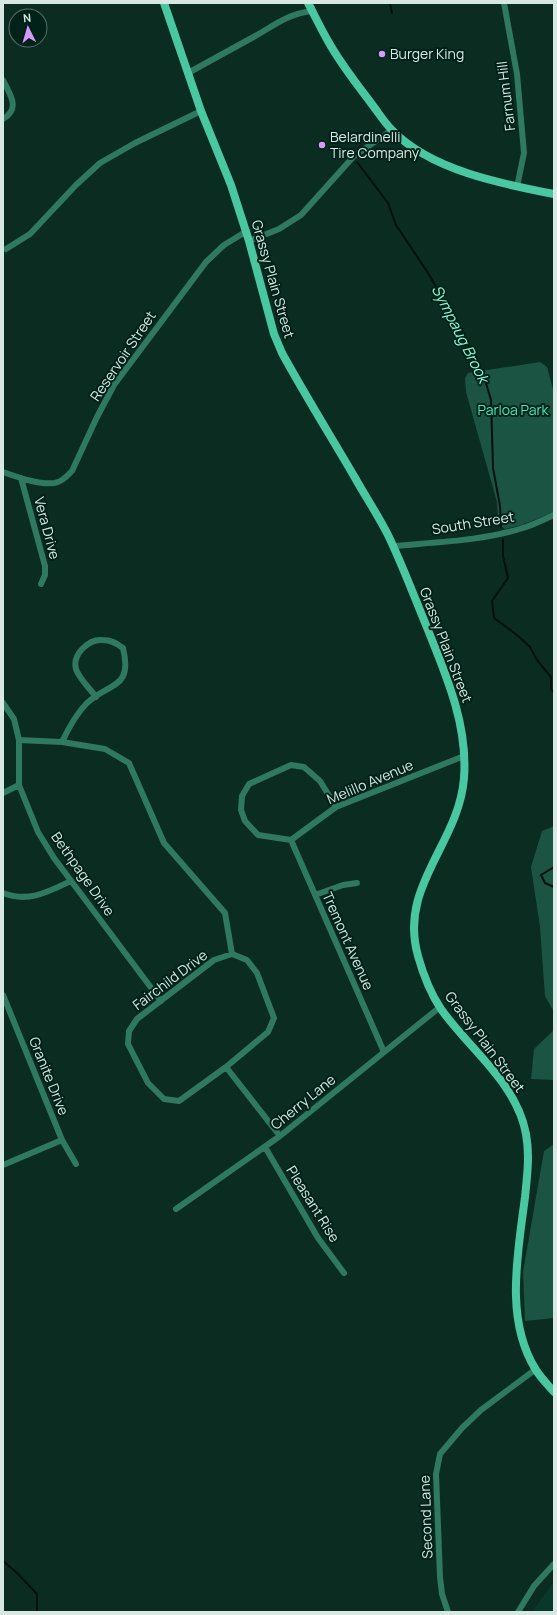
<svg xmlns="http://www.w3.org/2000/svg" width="557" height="1615" viewBox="0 0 557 1615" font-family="Manrope,sans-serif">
  <rect width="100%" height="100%" fill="#0b2c21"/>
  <path fill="#09372a" d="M554,1581v31h-22z"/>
  <path fill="#1b5442" d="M540,362l7,5 7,26v119l-32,13 -17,4c-9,-5 -7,-18 -8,-27l-31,-110 -1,-14 3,-5z
    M554,826v186l-9,-16 -5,-69 -9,-60 11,-36z
    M554,1030v50l-23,-1 3,-30z
    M554,1144v174l-29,3 -2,-49 21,-121z"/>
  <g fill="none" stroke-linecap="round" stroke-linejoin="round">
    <path stroke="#03110c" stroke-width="2" d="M390,3l2,10
      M357,162l31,41 8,22 32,48 30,52 28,58 5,17 2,68 7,38 1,21
      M503,539v17l5,22 -16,23 2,17 23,17 13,12 7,13 14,17v12l3,3
      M554,867l-13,8 4,8 9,4
      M3,1561l14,12 20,21v18"/>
    <path stroke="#2f7961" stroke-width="6" d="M504,3l13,71 7,79 -7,34
      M188,73c20,-11 40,-22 60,-33 25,-13 35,-25 64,-29v-3
      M3,80c7,15 18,28 0,39
      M249,241l30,-12 22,-14 53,-59 38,-26
      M6,249l24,-15 46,-49 24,-22 35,-20 66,-32
      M3,472c14,5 41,15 55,10 6,-2 10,-7 14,-11l25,-54 17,-32 92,-123 18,-17 23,-14
      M21,478l24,88v9l-4,9
      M393,546c44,-4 91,-5 133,-19 9,-3 19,-8 28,-12
      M3,703l11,16 5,21v45l19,47 16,26 107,143
      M19,740l43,2 43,7 24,14 35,80 61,70 7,41
      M62,742c7,-15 14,-28 25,-39 23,-21 46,-14 36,-55 -7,-5 -12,-8 -21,-8 -13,-1 -30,14 -26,29 2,8 15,21 20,28
      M3,793l16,-8
      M291,840l93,212
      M291,840l-33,-5 -13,-14 -4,-11 1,-14 7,-12 42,-19 13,2 16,14 16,26
      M291,840l45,-33 128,-51
      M3,893c25,10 45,-1 68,-12
      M315,895l28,-10 14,-2
      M232,954l15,6 10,13 17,45 -6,14 -42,35 -47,34 -15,-2 -16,-16 -20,-39 1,-13 8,-12 77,-59z
      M3,995l59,145 14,24
      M226,1067l54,69
      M265,1147l53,91 26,35
      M3,1165l59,-25
      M176,1209l104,-73 160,-129
      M448,1612l-6,-18 -2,-17 -4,-103 4,-20 22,-26 19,-18 55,-41
      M518,1612l16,-26 20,-22"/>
    <path stroke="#49c7a1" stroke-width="8" d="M164,3l37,108 30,74 18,56 25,93 8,19c23,42 48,82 72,123 11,20 24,39 34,59 15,31 27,64 40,95 19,47 40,96 36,148 -5,66 -66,108 -46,178 5,18 13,38 23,53 28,40 76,74 85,125 4,21 1,43 -1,63 -7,56 -21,122 11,173 5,8 12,15 18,22
      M308,3c7,13 13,26 20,38 12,22 28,42 43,62 7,9 13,19 21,27 38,40 110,54 162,64"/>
  </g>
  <g fill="#d69bfa" stroke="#012218" stroke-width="1.5">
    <circle cx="382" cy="54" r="4"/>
    <circle cx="322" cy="145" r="4"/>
  </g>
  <g text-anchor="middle" stroke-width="4" stroke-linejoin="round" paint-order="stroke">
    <g font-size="14" fill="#d6e8e1" stroke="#012218" text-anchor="start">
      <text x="390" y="59">Burger King</text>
      <text x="330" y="142">Belardinelli<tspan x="330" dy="16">Tire Company</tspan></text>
    </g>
    <g font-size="14" fill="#d6e8e1" stroke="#012218">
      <text transform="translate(506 96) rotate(-97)" y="5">Farnum Hill</text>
      <text transform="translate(273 279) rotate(74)" y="5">Grassy Plain Street</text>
      <text transform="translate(123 356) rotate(-56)" y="5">Reservoir Street</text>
      <text transform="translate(473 523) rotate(-9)" y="5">South Street</text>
      <text transform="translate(47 528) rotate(75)" y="5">Vera Drive</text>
      <text transform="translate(446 645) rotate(69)" y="5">Grassy Plain Street</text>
      <text transform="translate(370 782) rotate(-23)" y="5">Melillo Avenue</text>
      <text transform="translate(83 874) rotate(55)" y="5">Bethpage Drive</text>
      <text transform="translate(348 941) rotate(66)" y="5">Tremont Avenue</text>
      <text transform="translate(170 980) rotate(-37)" y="5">Fairchild Drive</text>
      <text transform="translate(485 1042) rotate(53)" y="5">Grassy Plain Street</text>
      <text transform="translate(49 1076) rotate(68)" y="5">Granite Drive</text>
      <text transform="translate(303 1102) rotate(-39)" y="5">Cherry Lane</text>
      <text transform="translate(313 1204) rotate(58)" y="5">Pleasant Rise</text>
      <text transform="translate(426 1517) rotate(-92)" y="5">Second Lane</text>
    </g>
    <g font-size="14" fill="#41ecbc" stroke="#012218">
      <text x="513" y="415">Parloa Park</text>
    </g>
    <g font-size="15" font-style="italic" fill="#88fed6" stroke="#012218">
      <text transform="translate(460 334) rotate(63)" y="5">Sympaug Brook</text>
    </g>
  </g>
  <rect width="557" height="1615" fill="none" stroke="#d6e8e1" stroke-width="8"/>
  <g transform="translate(28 28) rotate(355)"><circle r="19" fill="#012218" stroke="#567168"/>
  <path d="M0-3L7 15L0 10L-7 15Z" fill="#d69bfa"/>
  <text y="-6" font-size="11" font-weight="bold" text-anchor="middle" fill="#d6e8e1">N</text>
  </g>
</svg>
